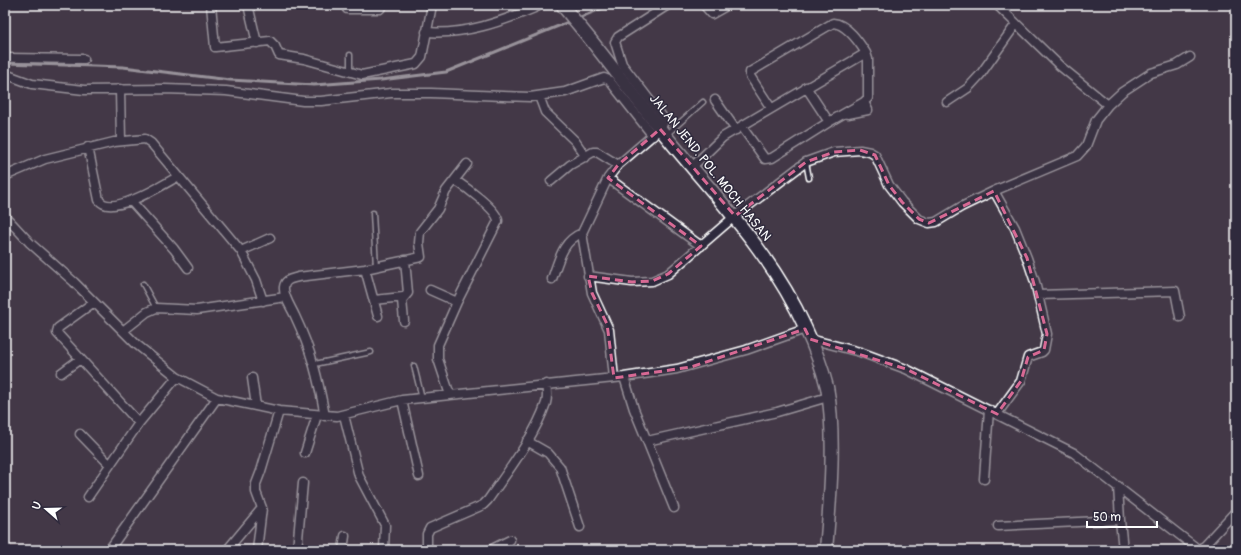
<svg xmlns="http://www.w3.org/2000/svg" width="1241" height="555" viewBox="0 0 1241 555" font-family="Pangolin,sans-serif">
  <rect width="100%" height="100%" fill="#433947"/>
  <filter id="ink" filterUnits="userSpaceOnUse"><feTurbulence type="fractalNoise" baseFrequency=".025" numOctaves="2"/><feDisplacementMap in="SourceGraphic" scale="8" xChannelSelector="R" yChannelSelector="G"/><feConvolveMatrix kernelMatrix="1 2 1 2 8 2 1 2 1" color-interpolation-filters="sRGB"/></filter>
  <g filter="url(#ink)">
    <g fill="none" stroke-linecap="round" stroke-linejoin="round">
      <g stroke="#fff" stroke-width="7">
        <path id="lane" d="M350,55v18
          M666,135l37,-33
          M806,162l3,16
          M373,213l3,54
          M143,284l13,24
          M315,364l56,-12
          M414,366l8,32"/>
      </g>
      <g stroke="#fff" stroke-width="11">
        <path id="street" d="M211,5l4,42 55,-6 5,5 4,9 25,4 58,16 54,-11 6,-7 10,-52
          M248,5l9,38
          M345,5l2,4h33l3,-4
          M704,5l8,9 16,-9
          M997,5l63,61 48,39
          M426,32c39,3 75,-10 111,-25
          M5,58l79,1
          M5,74l27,10 52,6 80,-1 62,2 77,10h18l70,-8h40l99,4 35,-5 39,-14 5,2 44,56
          M806,87l23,35
          M120,89l1,52
          M539,96l6,16 30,29 11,16
          M715,100l21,30
          M947,102l21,-14 12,-13 36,-51
          M771,108l-21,-32v-4l83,-49c14,1 26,19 33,30
          M848,114l20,-4 -4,-8
          M88,147l11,53c12,18 65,-16 78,-23
          M692,167l31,-30 143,-84 2,6v39l-4,4 -35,20 -57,36 -7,1 -23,-32
          M5,176l40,-17 69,-17 31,-3 6,4 90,108 15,29 7,21
          M608,178l93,68
          M551,181l19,-16 23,-13h4l21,13
          M994,191l21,37 12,30 8,24 12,52 -3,16 -2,2 -14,5 -7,24 -24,33
          M131,201l43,48 14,19
          M5,216l25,27 44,39 62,62 41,33 40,21 62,13 58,5 65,-16 222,-23 53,-8 69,-19 59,-21
          M241,251l29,-13
          M365,269l13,47
          M588,276l44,6 20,-1 16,-7 67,-58 71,-54 28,-10 26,-2 10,2 5,3 14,30 13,17 17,17 10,4 7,-1 25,-15 33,-16 83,-35 9,-10 10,-26 12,-15 14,-13 29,-19 26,-8 13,-8
          M552,279c7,-19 10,-38 30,-46
          M430,290l27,12
          M1038,295l137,-4 5,26
          M374,300l29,-3
          M94,302l-36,26 -1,5 82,90
          M404,321l-2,-21 6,-7 -3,-33
          M123,331l24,-19 9,-4 41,2 89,-13
          M810,339l50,13 46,17 168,84 125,97
          M61,373l19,-14
          M624,377l10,32 13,32 130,-29 51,-15
          M252,378l4,28
          M614,378l-5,-48 -17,-37 -10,-60 26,-55 10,-13 42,-36 5,-9 -43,-56 -7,-22 3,-5 50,-32
          M450,395l-12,-36v-14l19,-43 41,-81c0,-11 -34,-35 -43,-41
          M402,400l17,76
          M344,415l15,61 26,49 -1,25
          M325,416c-7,-38 -13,-64 -30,-100 -4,-9 -12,-20 -11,-29 1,-8 8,-8 14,-10l67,-8 56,-12 -2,-14 1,-11 18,-23 8,-18 21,-27
          M80,434l30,31
          M527,441l21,12 12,14 20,60
          M647,441l27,67
          M305,453l12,-38
          M984,479l5,-69
          M88,497l51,-74 38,-46
          M1120,520l3,30
          M998,526l122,-6 -2,-34
          M109,550l108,-152
          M227,550l35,-42
          M257,550l5,-42 -6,-16v-8l5,-13 18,-60
          M297,550l6,-67
          M343,550l2,-14
          M427,550v-16l3,-6 53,-23 5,-5c20,-29 47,-64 58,-97 2,-7 1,-12 0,-19
          M490,550l20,-10
          M1200,550l36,-39"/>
      </g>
      <g stroke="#fff" stroke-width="15">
        <path id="secondary" d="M590,39c24,30 47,61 71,91 52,65 109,120 144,197 9,19 17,40 22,60 9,46 3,116 -1,163"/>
      </g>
      <use href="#lane" stroke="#2f2a3d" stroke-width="4"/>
      <use href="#street" stroke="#2f2a3d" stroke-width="8"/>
      <use href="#secondary" stroke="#2f2a3d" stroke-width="12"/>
      <path stroke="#fff" stroke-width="3" d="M5,63l118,4 107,13 84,5 67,-5 65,-8 164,-67"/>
      <g stroke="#fff" stroke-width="15" stroke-linecap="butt">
        <path id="secondary-bridge" d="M562,5l28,34"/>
      </g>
      <use href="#secondary-bridge" stroke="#2f2a3d" stroke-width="12"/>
    </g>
  </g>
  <path d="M0 0H1241V555H0ZM660,129l75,87 71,-54 28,-10 26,-2 15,5 14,30 13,17 17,17 10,4 65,-32 33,67 20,76 -3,16 -16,7 -7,24 -24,33 -91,-45 -96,-30 -5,-10 -114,38 -77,11 -7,-54 -15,-31 -4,-17 44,6 20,-1 16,-7 33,-28 -93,-68 10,-13z" fill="#433947" fill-opacity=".55" fill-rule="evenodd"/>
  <path fill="none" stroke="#d76994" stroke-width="3" stroke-dasharray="8 5" stroke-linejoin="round" d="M660,129l75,87 71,-54 28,-10 26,-2 15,5 14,30 13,17 17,17 10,4 65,-32 33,67 20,76 -3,16 -16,7 -7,24 -24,33 -91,-45 -96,-30 -5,-10 -114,38 -77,11 -7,-54 -15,-31 -4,-17 44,6 20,-1 16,-7 33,-28 -93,-68 10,-13z"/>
  <g text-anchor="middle" stroke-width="3" stroke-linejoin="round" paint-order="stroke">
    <g font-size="13" fill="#fff" stroke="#2f2a3d">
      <text transform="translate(711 167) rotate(51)" y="5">JALAN JEND. POL. MOCH HASAN</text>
    </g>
  </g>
  <rect width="1241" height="555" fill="none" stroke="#2f2a3d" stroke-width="20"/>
  <rect x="10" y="10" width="1221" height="535" fill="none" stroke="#fff" stroke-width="1.5" filter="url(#ink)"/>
  <g transform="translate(46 509) rotate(290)" stroke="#2f2a3d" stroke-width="3" paint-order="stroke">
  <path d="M0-3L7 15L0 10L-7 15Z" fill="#ffffff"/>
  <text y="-6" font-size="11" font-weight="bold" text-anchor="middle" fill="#ffffff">U</text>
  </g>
  <path d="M1087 521v6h70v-6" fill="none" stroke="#ffffff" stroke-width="2"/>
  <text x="1093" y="521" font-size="12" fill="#ffffff" stroke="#2f2a3d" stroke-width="3" paint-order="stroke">50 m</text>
</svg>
